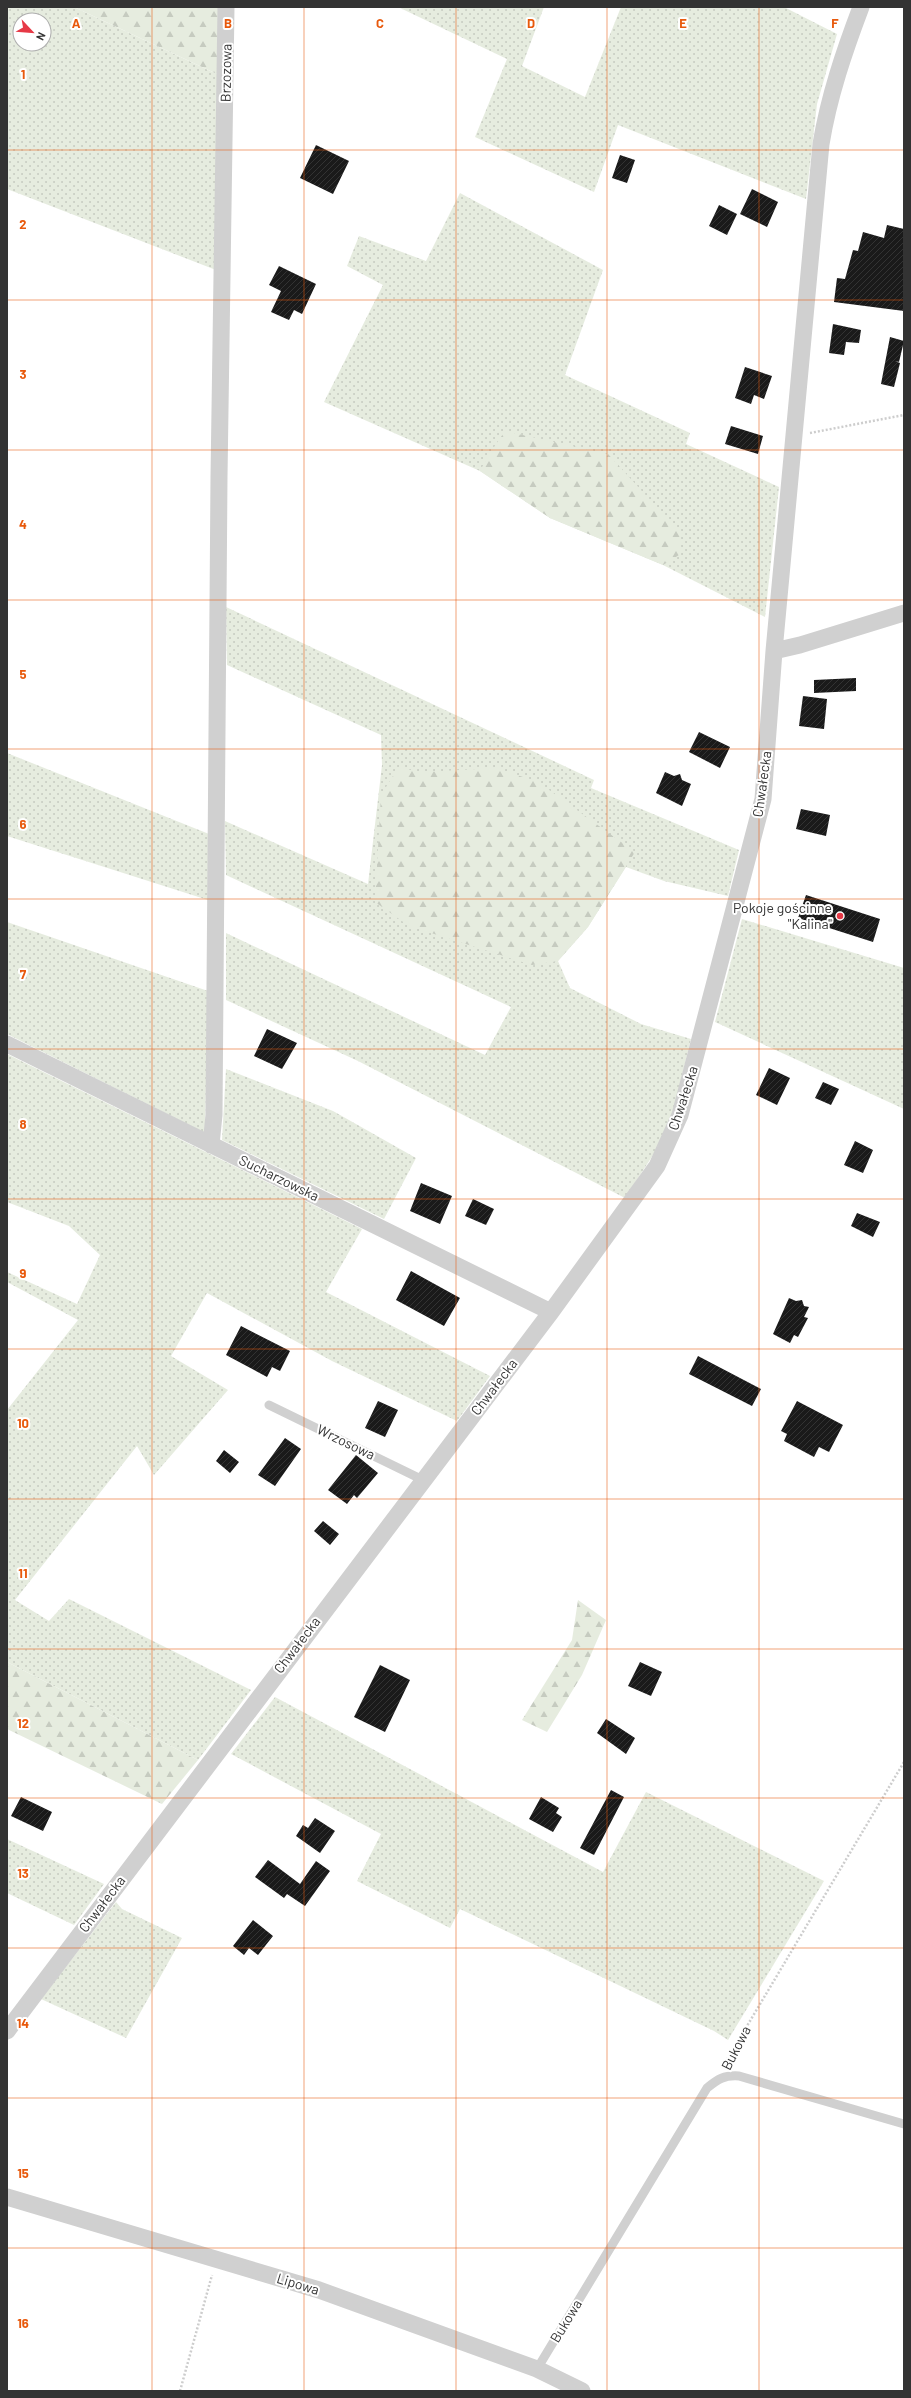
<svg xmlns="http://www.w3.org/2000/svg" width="911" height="2398" viewBox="0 0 911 2398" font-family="Barlow,sans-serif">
  <defs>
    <pattern id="grass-dots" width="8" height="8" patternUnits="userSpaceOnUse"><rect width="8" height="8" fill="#e6ecdf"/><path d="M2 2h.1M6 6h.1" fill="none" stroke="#c6cbc0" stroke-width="1.8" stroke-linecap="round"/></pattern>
    <pattern id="forest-firs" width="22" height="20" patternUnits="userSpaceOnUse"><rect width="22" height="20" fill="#e6ecdf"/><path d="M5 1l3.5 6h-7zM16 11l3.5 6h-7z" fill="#c6cbc0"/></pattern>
    <pattern id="building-hatch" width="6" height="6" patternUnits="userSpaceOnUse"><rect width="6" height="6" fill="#1a1a1a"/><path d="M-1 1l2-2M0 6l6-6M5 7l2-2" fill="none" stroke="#333"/></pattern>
  </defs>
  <rect width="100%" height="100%" fill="#fff"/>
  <path fill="url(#grass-dots)" fill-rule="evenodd" d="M7,7h67l145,68 -3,195 -209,-81zM20,20h24v24h-24z
    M398,7h146l-22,59 63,31 36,-90h163l53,27 -20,70 -11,95 -188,-74 -24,67 -119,-55 32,-78z
    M460,193l143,77 -38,105 125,58 -4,11 93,43 -14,130 -102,-52 -113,-47 -70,-47 -156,-69 59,-117 -36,-19 12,-30 67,25z
    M226,607l368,173 -3,8 148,62 -11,46 -64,-15 -38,-14 -38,60 -30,34 12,27 71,36 50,15 -23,93 -43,66 -267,-137 -132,-61v-67l259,122 26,-48 -285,-132 -1,-54 143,63 14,-119 -1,-30 -154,-70z
    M7,753l207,83 -6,64 -201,-64z
    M742,919l162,49v141l-189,-87z
    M7,922l201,69 -3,142 -198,-99z
    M7,1054l355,175 -36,63 164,84 -33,45 -125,-60 -125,-68 -36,63 57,34 -74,85 -17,-29 -122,154 34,21 20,-22 182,91 -53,70 -191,-98v-252l71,-90 -71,-38v-10l70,32 23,-49 -31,-29 -62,-24z
    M226,1069l107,42 83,47 -32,61 -162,-79z
    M275,1697l328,175 43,-80 178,89 -96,159 -14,-9 -254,-122 -10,19 -93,-47 24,-47 -150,-80z
    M7,1839l97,45 -30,41 -67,-32z
    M116,1902l6,7 60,29 -56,100 -85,-39z"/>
  <path fill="url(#forest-firs)" d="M74,7h146l-1,68z
    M505,431l103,23 73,80 -2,21 -16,10 -113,-47 -70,-47 8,-15z
    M398,768l26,4 72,-4 42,14 97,70 -47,75 -30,34 -26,4 -123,-39 -34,-24 6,-107z
    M578,1600l28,20 -24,55 -35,57 -25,-12 50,-80z
    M7,1662l191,98 -36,44 -155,-75z"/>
  <path fill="url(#building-hatch)" d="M316,145l33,16 -16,33 -33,-16z
    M620,155l15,5 -8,23 -15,-5z
    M752,189l26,13 -11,25 -27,-13z
    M719,205l18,9 -10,21 -18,-9z
    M887,225l17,4v82l-70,-9 3,-24 8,1 8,-29 5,1 5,-19 21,6z
    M279,266l37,18 -14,30 -8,-4 -5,10 -18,-8 10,-21 -12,-6z
    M833,324l28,6 -2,13 -13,-1 -2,13 -15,-2z
    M890,337l14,4 -5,21 -4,-1 5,2 -6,24 -13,-3z
    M745,367l27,9 -8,23 -10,-4 -3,9 -16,-6z
    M731,426l32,10 -5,18 -33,-10z
    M856,678v13l-42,2v-13z
    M803,696l24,3 -3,30 -25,-3z
    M699,732l31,15 -10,21 -31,-16z
    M665,772l9,4 6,-2 2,6 9,4 -9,22 -26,-13z
    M801,809l29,6 -4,21 -30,-7z
    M806,895l74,24 -7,23 -75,-24z
    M267,1029l30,14 -15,26 -28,-13z
    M769,1068l21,10 -13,27 -21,-10z
    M823,1082l16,7 -8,16 -16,-7z
    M855,1141l18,9 -10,23 -19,-8z
    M421,1183l31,13 -12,28 -30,-13z
    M473,1199l21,10 -8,16 -21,-9z
    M857,1213l23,9 -7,15 -22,-11z
    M411,1271l49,27 -16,28 -48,-26z
    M789,1298l7,3 6,-1 2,6 5,1 -5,10 4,1 -10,19 -4,-2 -4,8 -17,-9z
    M241,1326l49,25 -10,20 -8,-4 -5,10 -41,-22z
    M698,1356l63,33 -9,17 -63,-32z
    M378,1401l20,9 -13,27 -20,-9z
    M797,1401l46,24 -14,27 -10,-5 -5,10 -30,-16 3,-7 -6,-3z
    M285,1438l16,11 -26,37 -17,-11z
    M224,1450l15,12 -9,11 -14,-12z
    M356,1455l22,18 -21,25 -3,-3 -7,9 -19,-14z
    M323,1521l16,13 -9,11 -16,-14z
    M640,1662l22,10 -11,24 -23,-10z
    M380,1665l30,15 -25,52 -31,-15z
    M606,1719l29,19 -9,16 -29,-21z
    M611,1790l13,7 -30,58 -14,-7z
    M21,1797l31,15 -9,19 -32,-15z
    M541,1797l18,11 -3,5 6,4 -9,15 -24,-13z
    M315,1818l20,13 -15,22 -24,-17 7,-11 5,3z
    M268,1860l32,24 16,-23 14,10 -25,35 -18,-12 -3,4 -29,-21z
    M253,1920l20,16 -15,19 -9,-7 -5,7 -11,-9z"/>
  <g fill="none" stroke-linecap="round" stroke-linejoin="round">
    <path stroke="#cdcdcd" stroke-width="2.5" stroke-dasharray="2 2" stroke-linecap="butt" d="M810,433l94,-18
      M725,2063l179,-301
      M180,2391l32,-116"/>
    <path stroke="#d0d0d0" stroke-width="9" d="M269,1405l154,75
      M537,2369l170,-281c11,-9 17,-13 32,-12l165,48"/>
    <path stroke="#d0d0d0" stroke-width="17" d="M774,651l26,-6 104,-32
      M7,1044l544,268
      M211,1145l3,-30 5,-638 7,-470
      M7,2031l544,-719 106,-146 23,-51 83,-316 11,-148 47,-507c8,-48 23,-92 40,-137
      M7,2197l312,93 218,79 45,22"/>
  </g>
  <path fill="none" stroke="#e8590c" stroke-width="1" stroke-opacity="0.55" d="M152,7v2384M304,7v2384M456,7v2384M607,7v2384M759,7v2384M7,150h897M7,300h897M7,450h897M7,600h897M7,749h897M7,899h897M7,1049h897M7,1199h897M7,1349h897M7,1499h897M7,1649h897M7,1798h897M7,1948h897M7,2098h897M7,2248h897"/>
  <circle fill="#e63946" stroke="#fff" stroke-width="1.5" cx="840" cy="916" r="4"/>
  <g text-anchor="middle" stroke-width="4" stroke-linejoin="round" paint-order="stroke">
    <g font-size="14" fill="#333" stroke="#fff">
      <text transform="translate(226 73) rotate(-89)" y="5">Brzozowa</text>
      <text transform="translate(762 784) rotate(-82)" y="5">Chwałecka</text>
      <text transform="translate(683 1098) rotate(-72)" y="5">Chwałecka</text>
      <text transform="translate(279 1178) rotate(26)" y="5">Sucharzowska</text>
      <text transform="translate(494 1387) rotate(-53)" y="5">Chwałecka</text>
      <text transform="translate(346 1442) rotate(26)" y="5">Wrzosowa</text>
      <text transform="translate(297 1645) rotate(-53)" y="5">Chwałecka</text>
      <text transform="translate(102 1904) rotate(-53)" y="5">Chwałecka</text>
      <text transform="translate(736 2048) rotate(-63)" y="5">Bukowa</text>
      <text transform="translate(298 2284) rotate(17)" y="5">Lipowa</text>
      <text transform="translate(566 2321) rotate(-59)" y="5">Bukowa</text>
    </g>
    <g font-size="14" fill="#333" stroke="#fff" text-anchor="end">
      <text x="832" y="913">Pokoje gościnne<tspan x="832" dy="16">"Kalina"</tspan></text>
    </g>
  </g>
  <g font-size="13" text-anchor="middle" font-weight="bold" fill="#e8590c" stroke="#fff" stroke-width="4" stroke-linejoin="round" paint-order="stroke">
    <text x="76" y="28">A</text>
    <text x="228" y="28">B</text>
    <text x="380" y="28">C</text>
    <text x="531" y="28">D</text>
    <text x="683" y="28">E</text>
    <text x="835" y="28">F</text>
    <text x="23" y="79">1</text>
    <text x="23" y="229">2</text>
    <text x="23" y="379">3</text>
    <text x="23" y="529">4</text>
    <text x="23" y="679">5</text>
    <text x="23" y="829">6</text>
    <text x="23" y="979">7</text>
    <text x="23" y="1129">8</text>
    <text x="23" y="1278">9</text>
    <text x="23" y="1428">10</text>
    <text x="23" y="1578">11</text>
    <text x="23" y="1728">12</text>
    <text x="23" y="1878">13</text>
    <text x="23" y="2028">14</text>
    <text x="23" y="2178">15</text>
    <text x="23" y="2328">16</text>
  </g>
  <rect width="911" height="2398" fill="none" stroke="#333333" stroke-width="16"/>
  <g transform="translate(32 32) rotate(116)"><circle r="19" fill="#ffffff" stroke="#adadad"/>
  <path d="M0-3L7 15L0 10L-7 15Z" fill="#e63946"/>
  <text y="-6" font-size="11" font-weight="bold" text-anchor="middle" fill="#333333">N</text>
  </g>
</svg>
